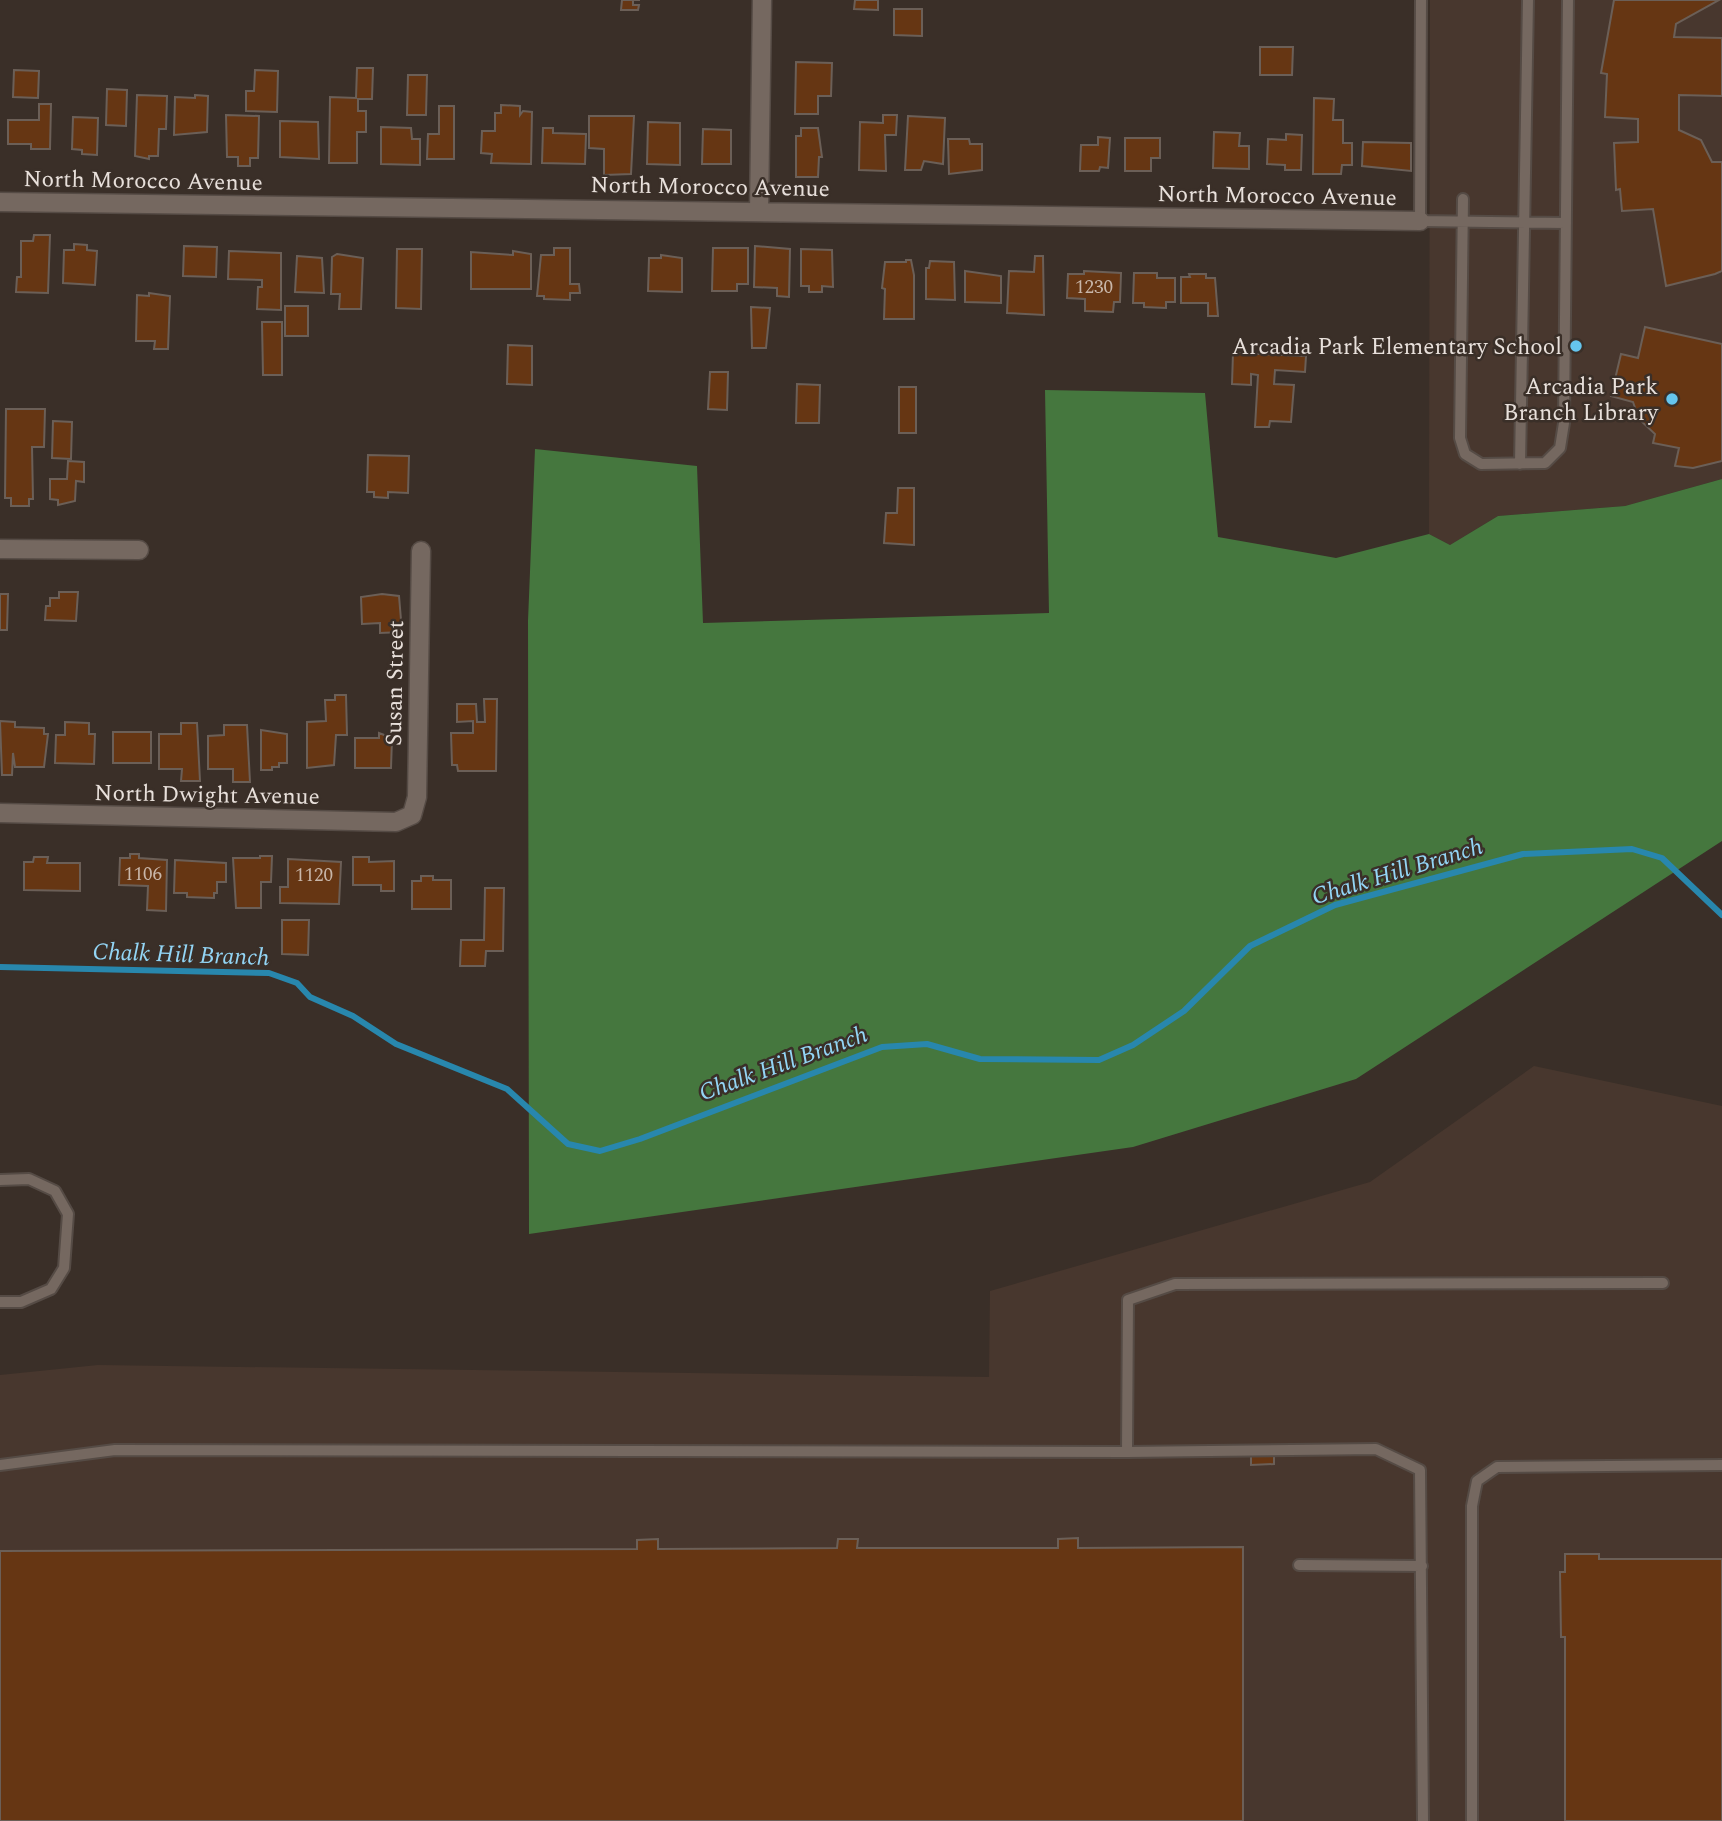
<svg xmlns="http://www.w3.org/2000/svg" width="1722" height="1821" viewBox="0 0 1722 1821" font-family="Spectral,serif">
  <rect width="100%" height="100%" fill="#3a2f28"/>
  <path fill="#48372e" d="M1430,0h292v479l-97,27 -127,10 -48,29 -21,-11z
    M1534,1066l188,40v715h-1722v-446l98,-10 891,12 1,-86 380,-109z"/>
  <path fill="#45773e" d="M1045,390l160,3 13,144 118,21 93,-24 21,11 48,-29 127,-10 97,-27v362l-366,238 -223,68 -604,87 -1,-613 7,-172 162,17 6,157 346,-10z"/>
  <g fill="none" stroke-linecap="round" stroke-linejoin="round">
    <path stroke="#2887ad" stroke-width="6" d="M0,967l269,6 28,10 13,14 43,19 43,28 111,45 61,55 32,7 40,-12 242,-92 45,-3 53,15 119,1 34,-15 51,-34 66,-65 85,-41 188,-51 109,-5 30,9 60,57"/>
  </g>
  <path fill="#663613" stroke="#6b5f57" stroke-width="2" d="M622,0h18h-7v5h6l-1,5h-17z
    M855,0h23v10l-24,-1z
    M1614,0h105l-43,24 -2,13 48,1v58l-43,-1v35l22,10 11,22h10v109l-7,3 -49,12 -13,-77 -31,2 -2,-22 -4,1 -2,-47 24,-1v-23l-33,-2 2,-43 -6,-1z
    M894,9h28v27l-28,-1z
    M1260,47h33l-1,28h-32z
    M796,62l36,1 -1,33h-13v18h-23z
    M357,68h16l-1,31h-14v12h8v21h-9v31h-28l1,-66 26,1z
    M14,70l25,1 -1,27 -25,-1z
    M255,70l23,1 -1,41 -31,-1v-20h8z
    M408,75h19l-1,40h-19z
    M107,89l20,1 -1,36 -20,-1z
    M137,95l30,1 -1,33h-7l-1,27h-9v3l-14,-3z
    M195,95l13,1 -1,36 -33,3 1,-38 20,1z
    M1314,98l20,1 -1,21h10v23h9v22h-10l-1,9h-28z
    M39,104h12l-1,45h-19v-5h-23v-24h31z
    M501,105l19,1v9l3,-4 9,1 -1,52 -40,-1 1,-9 -11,-1 1,-22h13v-18h6z
    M439,106h15v53h-27l1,-25h11z
    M226,115l33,1 -1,42h-8v8h-12v-9h-11z
    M883,115h14l-1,20h-11l1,36 -27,-1 1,-48 23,1z
    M589,116h45l-3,58 -27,1v-26l-15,-1z
    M908,116l37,2 -2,46 -19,-3 -3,9h-16z
    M73,117l25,1 -1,37 -15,-1v-4l-10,-1z
    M280,121l38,1 1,37 -39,-2z
    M648,122l32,1v42l-33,-1z
    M381,127l30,1 1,11h8v26l-39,-1z
    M543,128h10v5l33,1 -1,30 -43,-1z
    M801,128h17l4,29h-3l-1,20h-22v-41h5z
    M703,129l28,1v34h-29z
    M1214,132l26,1 -1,13h10v23l-36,-1z
    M1286,134l16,1 -1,35h-16v-5l-18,-1 1,-25 18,1z
    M1098,137l12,1 -2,30 -8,-1 -1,4h-19l1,-26h17z
    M1125,138h35v20h-9v13h-26z
    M948,139h21l1,5h12v26l-33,4z
    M1363,142l48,1v28l-49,-5z
    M34,235h16l-2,58 -32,-1 1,-15h4v-36h12z
    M74,244l13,1v5l10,1 -2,34 -32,-2 1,-33h10z
    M184,246l33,1 -1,30 -33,-1z
    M755,246l35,3 -1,48 -12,-1v-8l-23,-1z
    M554,248h16v36h9l1,9h-10v7l-26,-1v-3h-7l4,-41h13z
    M713,248h35v36h-11v7h-25z
    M397,249h25l-1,60 -25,-1z
    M801,249l31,1 1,37 -11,-1v6h-13v-6h-8z
    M229,251l52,2v57l-24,-1 1,-22h4v-7l-34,-1z
    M513,251l18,3v35h-60v-37l42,3z
    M337,254l26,4 -2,51h-22l1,-15h-9l1,-37z
    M661,255l21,3v34l-34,-1 1,-33h12z
    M297,256l25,2 2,35 -29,-1z
    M1035,256h8l1,59 -37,-2 2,-42 25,1z
    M906,260h5l3,15v44h-30l1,-30 -3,-1 3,-26h21z
    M930,261l24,1 1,38 -29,-1v-31h3z
    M965,271l36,5v27l-36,-1z
    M1084,271l37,2 -1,29h-6l-1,10 -28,-1v-12l-18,-1 1,-24h16z
    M1134,273h23v5h18v24h-9v6l-22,-1v-4h-11z
    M1189,274h17v4h9l3,38h-10v-13h-27v-26h9z
    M149,293l21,3 -2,53h-14l1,-8h-19l1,-46 12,1z
    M285,306h23v30h-23z
    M751,307l19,1 -4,40h-14z
    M262,322h20v53h-19z
    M1645,327l77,17v117l-29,7 -18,-2 4,-18 -26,-5 2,-9 -16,-15 -6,-17 -22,-6 10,-42 17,4z
    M508,345l24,1v39l-25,-1z
    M1233,353l73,3 -1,16 -30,-2 -1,14 20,1 -3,37 -21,-1 -1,6h-14l3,-52 -7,-1v11l-19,-1z
    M710,372h18l-1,38 -19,-1z
    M797,384l23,1 -1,38h-23z
    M899,387h17v46h-17z
    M6,409h39l-1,38h-12l1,52h-4v7h-18v-8h-6z
    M53,421l19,1 -1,37 -19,-1z
    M368,455l41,1 -1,37 -20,-1v6l-14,-1v-5h-7z
    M68,461l16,1v20l-8,-1 -1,20 -17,4v-5l-8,-1v-20h17z
    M898,488h16v57l-30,-2 2,-30h11z
    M59,592h19l-2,29 -31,-1 1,-14h4v-8h9z
    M0,594h8l-1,36h-7z
    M382,594l17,2 3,36 -22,1v-10l-18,1 -1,-27z
    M335,695h11l1,40h-11l-2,30 -27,3v-46l19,-1 -1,-21h10z
    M484,699h13l-1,72h-38l-1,-6h-5l-1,-32h22v-12l-16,1v-18h19l1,18h8z
    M0,721l15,1v5l29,1v6h4l-4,33h-29l-2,-14 -1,22h-10z
    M65,722l24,1v11h6l-1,30 -39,-1 1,-28h9z
    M181,723h16l3,58h-19l1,-12h-23v-35h22z
    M224,725h23l3,57h-17v-13h-25v-33l16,-1z
    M261,730l26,4v29h-8v4h-7v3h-11z
    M113,732h38v31h-38z
    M379,733l13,5 -1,30h-36v-30h24z
    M130,854h9v4l28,2 -1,51 -19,-1 1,-24 -29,-1 1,-27h10z
    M260,856h12l-1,26h-10v26h-25l-3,-50h27z
    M34,857h14l-1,6h33v28l-56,-1v-28h9z
    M353,857h16v5l25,-1v30h-13v-6h-28z
    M288,859l53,3 -2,42 -59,-1v-16h8z
    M175,860l51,3v19h-9v11h-3v5l-27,-1v-4h-13z
    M421,876h12v4h18v29h-39v-28h9z
    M485,888h19l-1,63h-17l-1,15h-25l1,-26h23z
    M282,920h27l-1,35 -26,-1z
    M1251,1455h23v9l-23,1z
    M1078,1538v10l165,-1v274h-1243v-270l637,-2v-9l21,-1v10l179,-1 1,-9h20l-1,9h201v-9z
    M1565,1554h34v5h123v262h-157v-184h-4l-1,-65h5z"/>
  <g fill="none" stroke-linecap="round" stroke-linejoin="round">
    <g stroke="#554b45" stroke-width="14">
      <path id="service" d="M1421,0l-1,221 146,2
        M1463,199l-3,239 5,16 16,10 64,-1 15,-15 4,-25 4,-423
        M1520,464l8,-464
        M0,1180l29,-1 26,12 13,23 -4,54 -13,21 -30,13h-21
        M1127,1452l1,-152 47,-16 488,-1
        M0,1465l115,-15 1012,2 249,-3 44,21 3,351
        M1299,1565l123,1
        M1472,1821v-315l5,-25 20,-14 225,-2"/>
    </g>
    <g stroke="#554b45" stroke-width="21">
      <path id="minor" d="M0,202l1420,19
        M759,211l3,-211
        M0,549l139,1
        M0,813l396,9 16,-7 5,-18 4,-246"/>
    </g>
    <use href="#service" stroke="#756860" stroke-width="10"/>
    <use href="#minor" stroke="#756860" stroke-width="18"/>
  </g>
  <g fill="#65c5ee" stroke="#3a2f28" stroke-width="2.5">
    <circle cx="1576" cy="346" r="7"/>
    <circle cx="1672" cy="399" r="7"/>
  </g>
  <g text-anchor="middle" stroke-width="5" stroke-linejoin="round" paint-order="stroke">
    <g font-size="19" fill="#c8b6a9">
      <text x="1094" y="293">1230</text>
      <text x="143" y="880">1106</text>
      <text x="314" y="881">1120</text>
    </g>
    <g font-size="23" fill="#e8e0db" stroke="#3a2f28">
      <text transform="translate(143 180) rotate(1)" y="8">North Morocco Avenue</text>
      <text transform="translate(710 186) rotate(1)" y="8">North Morocco Avenue</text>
      <text transform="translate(1277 195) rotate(1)" y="8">North Morocco Avenue</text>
      <text transform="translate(394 683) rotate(-89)" y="8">Susan Street</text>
      <text transform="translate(207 794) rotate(1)" y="8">North Dwight Avenue</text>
    </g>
    <g font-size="23" fill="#e8e0db" stroke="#3a2f28" text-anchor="end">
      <text x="1562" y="354">Arcadia Park Elementary School</text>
      <text x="1658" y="394">Arcadia Park<tspan x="1658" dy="26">Branch Library</tspan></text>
    </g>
    <g font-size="24" font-style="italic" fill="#93d5f5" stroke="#3a2f28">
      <text transform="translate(1397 871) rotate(-17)" y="8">Chalk Hill Branch</text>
      <text transform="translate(181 954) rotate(2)" y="8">Chalk Hill Branch</text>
      <text transform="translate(783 1063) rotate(-20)" y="8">Chalk Hill Branch</text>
    </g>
  </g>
</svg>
